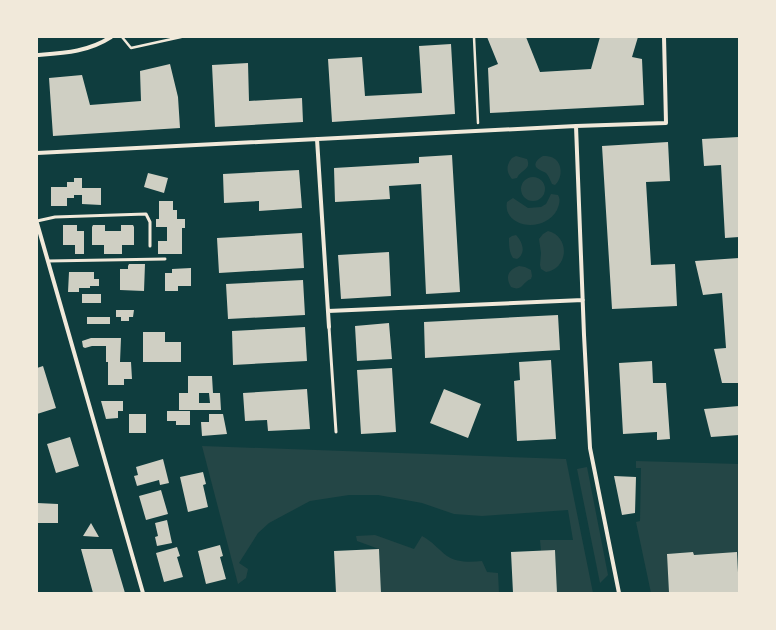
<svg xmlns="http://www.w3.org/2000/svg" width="776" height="630" viewBox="0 0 776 630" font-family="Inter,sans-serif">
  <rect width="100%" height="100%" fill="#0f3d3e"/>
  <path fill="#244646" d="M516,156l11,3c5,11 -7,11 -10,19l-5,1c-6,-7 -6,-14 0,-21z
    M543,156c4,0 8,0 12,3 8,6 7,20 0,26l-3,-1c-2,-4 -3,-8 -6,-11 -3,-2 -3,-1 -6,-3 -9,-4 -3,-11 3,-14z
    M521 189a12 12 0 1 1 24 0a12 12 0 1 1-24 0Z
    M551,194l7,1c3,5 1,10 -1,15 -14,25 -55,16 -50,-8l6,-4 15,10 13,-1 5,-3z
    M548,231c23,6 20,38 -2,41l-5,-3 -1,-4 1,-12 -2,-14 4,-5z
    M516,235c6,6 11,18 1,24l-4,-1c-4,-6 -4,-13 -4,-20l3,-2z
    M519,266l6,1 6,3 1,6 -1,3c-9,3 -8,13 -20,8 -6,-10 -3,-17 8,-21z
    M202,446l364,13 27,134h-36l-2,-43 -14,1 -1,-11h33l-5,-30 -86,6 -28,-2 -32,-11 -44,-8h-29l-39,6 -41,22 -11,10 -19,30 9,6 -2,9 -8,6z
    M636,461l103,3v129l-2,-40 -43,2 -1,-3 -26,2 2,39h-18l-15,-71 4,-1 1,-53h-5z
    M587,467l21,108 -8,8 -23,-114z
    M375,535l39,14 8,-13c11,6 16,13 25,20 10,7 24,6 35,5l5,11 11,1 1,20h-118l-2,-44 -22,-8 -1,-5z"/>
  <path fill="#cfcfc3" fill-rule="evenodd" d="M487,37h39l14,35 51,-3 9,-32h38l-6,20 10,2 2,46 -154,8 -2,-45 10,-4z
    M451,44l4,70 -123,8 -4,-63 34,-2 3,39 57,-3 -3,-47z
    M248,63l1,38 53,-3 1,24 -88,5 -3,-62z
    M170,64l8,33 2,31 -127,8 -4,-58 33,-3 8,30 51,-4 -1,-30z
    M739,137v100l-14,1 -4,-73 -17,1 -2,-27z
    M668,142l2,39 -24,1 5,83 24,-1 2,42 -65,3 -10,-163z
    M452,155l8,137 -34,2 -5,-110 -32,2 1,13 -55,3 -1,-34 85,-5v-6z
    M299,170l3,38 -43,3v-10l-35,2 -1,-29z
    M148,173l20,5 -4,15 -20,-6z
    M74,178h8v10h19v17l-19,-1v-9h-8v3h-7v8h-16v-19h16v-5h7z
    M159,201h14v9h4v9h8v9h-3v26h-24v-13h9v-14h-11v-8h3z
    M63,225h14v6h7v23h-9v-9h-12z
    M93,225h12v6h16v-6h12l1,2v18h-12v9h-18v-9h-12v-18z
    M302,233l2,35 -85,5 -2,-35z
    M389,252l2,44 -50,3 -3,-44z
    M739,258v125h-17l-8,-34 12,-1 -4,-55 -19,2 -8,-34z
    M129,264h16l-1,27 -24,-1v-21h8v-3z
    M191,268v18h-13v5h-13v-18h7v-4z
    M69,272h25v7h5v7h-9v2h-11v4h-11z
    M303,280l2,35 -77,4 -2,-35z
    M82,294h19v9h-19z
    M116,310h18l-1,7h-4v4h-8v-4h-5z
    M558,315l2,35 -135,8 -1,-36z
    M87,317h23v7h-23z
    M389,323l3,36 -35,2 -2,-35z
    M305,327l2,34 -74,4 -1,-34z
    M143,332h22v10h16v20h-38z
    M91,338h30l-1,24h11l1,17h-8v6h-16v-23h-2v-16h-14l-7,2 -2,-1 -1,-6z
    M551,360l5,79 -39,2 -3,-60 6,-1 -1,-18z
    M652,361l1,22h13l4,56 -13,1v-8l-34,2 -4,-71z
    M43,366l13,42 -19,6v-46z
    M392,368l4,64 -35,2 -4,-64z
    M188,376h24l1,17h7l1,17h-42v-17h9zM199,393h10l1,10h-11z
    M307,389l3,40 -42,2 -1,-11 -22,1 -2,-28z
    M444,389l37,15 -13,34 -38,-15z
    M101,401h22v10h-5v7l-12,1z
    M739,406v29l-28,2 -7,-28z
    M167,411h23v14h-14v-4h-9z
    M129,414h17v19h-17z
    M209,414h14l4,20 -25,2 -1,-14h8z
    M70,437l9,29 -23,7 -9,-29z
    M163,459l6,24 -9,2 -1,-5 -22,6 -3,-10 4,-1 -2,-8z
    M203,472l3,12 -3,1 5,22 -20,5 -8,-35z
    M614,476l22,1 -1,36 -13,2z
    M161,490l7,24 -22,6 -7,-24z
    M37,503l21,1v19h-21z
    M167,520l5,23 -15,3 -2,-9 3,-1 -3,-13z
    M91,523l8,14 -16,-1z
    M220,545l3,11 -3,1 6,22 -20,5 -8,-33z
    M177,547l3,9 -3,1 6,20 -19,5 -8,-29z
    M81,549h31l13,44h-32z
    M379,549l2,44h-45l-2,-42z
    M555,550l2,43h-44l-2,-41z
    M693,552l1,3 43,-3 2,41h-70l-2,-39z"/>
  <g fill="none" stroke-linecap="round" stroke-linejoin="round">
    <path stroke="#f1e9da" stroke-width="2.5" d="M122,37l9,11 50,-11
      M474,37l4,86"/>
    <path stroke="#f1e9da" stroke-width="3" d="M37,221l18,-4 91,-3 4,8v24
      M48,261l117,-2
      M329,327l7,105"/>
    <path stroke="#f1e9da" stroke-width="4" d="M37,55c27,-2 51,-3 74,-18
      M576,126l8,209 6,113 29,145
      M317,139l12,188
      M37,153l539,-27 90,-3 -2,-86
      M37,223l106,370
      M328,311l255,-11"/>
  </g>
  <rect width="776" height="630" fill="none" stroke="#f1e9da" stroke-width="76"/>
</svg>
